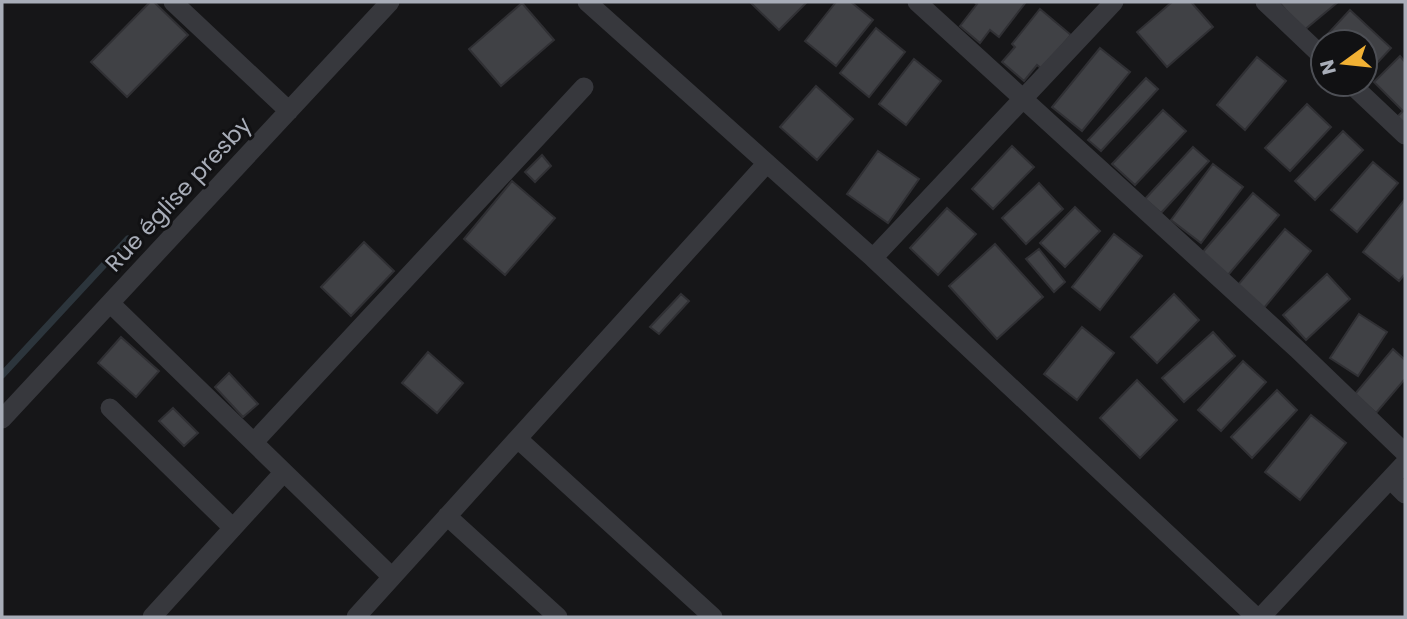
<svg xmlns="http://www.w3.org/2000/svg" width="1407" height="619" viewBox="0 0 1407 619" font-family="Poppins,sans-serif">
  <rect width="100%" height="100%" fill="#161618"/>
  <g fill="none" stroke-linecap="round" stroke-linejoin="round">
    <path stroke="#2c353c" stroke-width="7" d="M2,375l126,-136"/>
  </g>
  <path fill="#404145" stroke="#303034" stroke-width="2" d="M150,2h4l34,33 -61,62 -36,-35z
    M750,2h57l-28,28z
    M836,2h15l22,18 -37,46 -31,-25z
    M974,2h52l-27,35 -9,-7 -10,13 -20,-17 17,-22z
    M1172,2h19l22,25 -46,40 -30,-35z
    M1279,2h59l-35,29z
    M522,3l32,37 -53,46 -32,-37z
    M1040,9l31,26 -29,34 -5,-4 -13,16 -22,-19 13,-15 -3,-3z
    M1350,10l41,38 -26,28v-34h-37l-4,-4z
    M876,28l29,24 -36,45 -29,-24z
    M1100,48l30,24 -48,59 -30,-24z
    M1400,56l5,6v67l-10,-10 8,-8 -29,-29z
    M1257,57l29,24 -41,49 -28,-25z
    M914,59l27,22 -35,44 -27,-21z
    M1146,78l12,11 -57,62 -13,-11z
    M816,86l37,33 -36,41 -37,-33z
    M1307,104l24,23 -41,44 -25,-23z
    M1163,110l23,21 -51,54 -23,-21z
    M1343,131l20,19 -48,50 -20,-19z
    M1012,146l22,21 -41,42 -21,-20z
    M1193,147l16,14 -48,52 -16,-14z
    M878,151l41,28 -31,44 -41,-29z
    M542,155l9,11 -16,16 -10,-10z
    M1373,162l25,21 -41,49 -26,-22z
    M1213,164l30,23 -42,56 -30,-23z
    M512,181l43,37 -50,57 -41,-36z
    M1039,183l24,26 -37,35 -24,-26z
    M1253,193l26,22 -51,60 -26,-22z
    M1405,199v75l-6,7 -36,-29z
    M1075,207l25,24 -35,36 -25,-24z
    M947,208l29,26 -38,41 -28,-27z
    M1285,229l26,22 -47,57 -27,-22z
    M1114,234l28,22 -42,54 -28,-23z
    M364,242l30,29 -43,45 -30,-29z
    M995,244l48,53 -46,42 -48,-53z
    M1039,249l26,33 -11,10 -28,-33z
    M1327,274l23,25 -44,41 -23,-25z
    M681,294l8,7 -30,33 -9,-7z
    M1174,294l25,26 -42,43 -26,-26z
    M1359,314l28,18 -29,44 -28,-18z
    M1082,327l32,26 -37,47 -33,-26z
    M1213,332l22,24 -51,46 -22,-24z
    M121,337l38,34 -23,26 -38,-34z
    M1393,349l12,11v19l-29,34 -21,-19z
    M428,352l35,31 -26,30 -35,-30z
    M1243,361l23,21 -45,49 -23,-21z
    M229,373l29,31 -15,13 -28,-30z
    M1137,380l40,40 -37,38 -40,-40z
    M1277,390l20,20 -45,48 -21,-21z
    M173,408l25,25 -14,13 -25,-25z
    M1311,415l35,28 -46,57 -35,-28z"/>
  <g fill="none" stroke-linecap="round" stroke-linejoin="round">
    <path stroke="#37383d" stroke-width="19" d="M173,2l116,109
      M587,2l286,256 383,359
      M917,2l380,347 108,104
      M1265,2l58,55
      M1351,84l54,51
      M873,258l241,-256
      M110,303l282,274
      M110,408l123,120
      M2,419l388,-417
      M518,439l195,178
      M254,442l330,-355
      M1390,479l15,15
      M447,516l111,101
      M152,617l132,-145
      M356,617l411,-454
      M1261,617l144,-154"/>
  </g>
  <g text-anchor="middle" stroke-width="6" stroke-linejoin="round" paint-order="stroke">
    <g font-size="23" fill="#a8adb8" stroke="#111113">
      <text transform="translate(178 194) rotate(-47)" y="8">Rue église presby</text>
    </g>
  </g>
  <rect width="1407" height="619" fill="none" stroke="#a8adb8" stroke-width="7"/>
  <g transform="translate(1344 63) rotate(255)"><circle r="33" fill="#111113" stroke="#4d4f55" stroke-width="2"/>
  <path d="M0-5L12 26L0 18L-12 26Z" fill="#f2b134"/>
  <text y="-10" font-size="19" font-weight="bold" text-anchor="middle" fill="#a8adb8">N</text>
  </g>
</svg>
